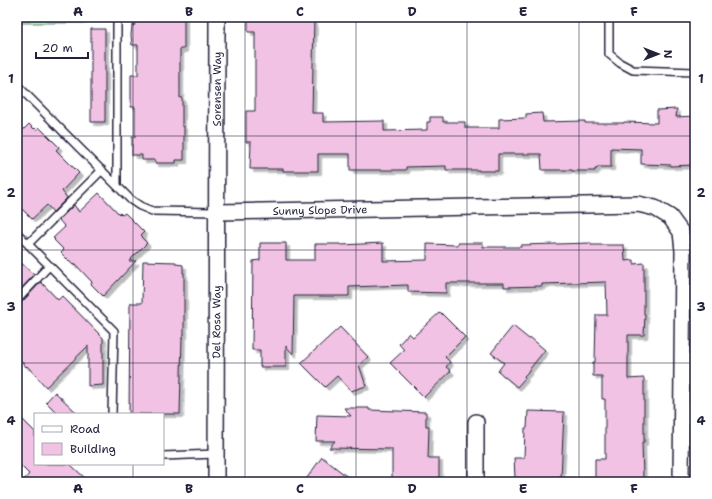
<svg xmlns="http://www.w3.org/2000/svg" width="712" height="499" viewBox="0 0 712 499" font-family="'Shantell Sans',sans-serif">
  <defs>
    <filter id="shadow"><feDropShadow dx="3.5" dy="3.5" stdDeviation="0" flood-color="#0004"/></filter>
  </defs>
  <rect width="100%" height="100%" fill="#fff"/>
  <filter id="ink" filterUnits="userSpaceOnUse"><feTurbulence type="fractalNoise" baseFrequency=".025" numOctaves="2"/><feDisplacementMap in="SourceGraphic" scale="8" xChannelSelector="R" yChannelSelector="G"/><feConvolveMatrix kernelMatrix="1 2 1 2 8 2 1 2 1" color-interpolation-filters="sRGB"/></filter>
  <g filter="url(#ink)">
    <path fill="#aeebb2" stroke="#688676" d="M17,17h70v6h-70z"/>
    <path fill="#f1c2e4" stroke="#22223b" filter="url(#shadow)" d="M135,17h49v32h-4v49h2v28h2v34h-8v3h-21v-3h-13v-5h-10v-18h3v-30h-4v-32h7v-30h-6l-1,-10 1,-9 3,-1z
      M248,17h66l-2,96h11v9l61,-1v10l43,-1v-8h3v-5h13v5h22v6h34v-9l27,-1v-4l16,-1 1,9 42,-1v2h39v-1l33,1v-13l20,-1 -1,8 19,-1v49l-24,1v-1l-30,-1v-15l-30,-1v19h-14v2h-2v2h-23v-1h-30l-1,-16h-43v17h-19v-1h-33v-4l-40,1v3h-56v-16h-32v17h-35v-2h-33l1,-27h-5v-31h9v-79h-7z
      M91,29h14v93h-14z
      M29,124l5,5 1,-1 2,2 2,-3 20,20 -3,3 23,23 -17,18 5,7 -14,14 -6,-7 -15,14 -15,-15v-68z
      M99,193l20,21 1,-1 2,2 3,-2 19,19 -3,3 2,2 -1,1 5,5 -18,18h7l-33,35 -12,-12 1,-2 -17,-18 -2,1 -12,-12 3,-3 -10,-10 1,-1 -2,-1 12,-11 -6,-7 15,-15 5,7z
      M260,243h26v17h29v-16h26v1l42,-2v18l44,-1v-16l31,1v-2h25v4h38v-2l70,-2v2h33l1,16 9,-1v4l10,-1v51h1l-1,21h-16v44l16,-1v64h-2l1,37h-15v3h-33v-23h10v-60h-3v-23h-9v-14h2l1,-47h11l-1,-33 -64,2v2l-38,1v-4h-58v10l-38,-1v-7l-59,2v9h-55l-1,58 -7,-8v21h-26v-17h-8l1,-89 7,-1z
      M17,259l17,16 -17,18z
      M143,261l33,1v2l7,1v8h1v62h-1v2h-1l-2,77h-51l1,-111h12z
      M41,282l17,18 4,-4 41,42v47l-15,1v-40l-42,41 -19,-21 -1,1 -9,-11v-51l4,-2z
      M440,312l25,25 -20,20 5,5 -4,5 5,4 -27,26 -34,-34 14,-13 -5,-6 10,-11 4,4z
      M513,326l16,13 2,-1 14,12 -17,21v1l-4,4 1,2 -8,9 -19,-16 6,-8 -13,-10z
      M340,327l28,30 -9,8 7,21 -15,5 -14,-15 -12,11 -24,-24z
      M55,392l23,22h-20l-12,-12z
      M344,408h25v2l57,2v14h3l-1,32h11v20l-7,1v3h-40v-33l-63,-1 6,-7h-19l1,-26 34,1z
      M528,411l36,1 -3,66h-9v4h-31l-1,-4h-5l-1,-20h10l1,-30h2z
      M17,414l18,18v32h35l19,18h-67l7,-8 -12,-12z
      M322,457l32,25h-50z"/>
    <g fill="none" stroke-linecap="round" stroke-linejoin="round">
      <g stroke="#22223b" stroke-width="10">
        <path id="lane" d="M609,17v37l11,9 13,7 62,2
          M17,85l114,115 9,6 12,5 64,1
          M117,185v-168
          M17,233l97,98 -2,83
          M28,244l74,-74
          M17,300l32,-34
          M163,456l53,-2"/>
      </g>
      <g stroke="#22223b" stroke-width="18">
        <g id="street">
          <path id="s1" d="M216,212l422,-8 17,4 15,9 11,15 2,19 -2,231"/>
          <path d="M476,422v60"/>
          <path id="s2" d="M216,482l1,-465"/>
        </g>
      </g>
      <use href="#lane" stroke="#fff" stroke-width="7"/>
      <use href="#street" stroke="#fff" stroke-width="15"/>
    </g>
  </g>
  <path fill="none" stroke="#22223b" stroke-width="1" stroke-opacity="0.55" d="M133,17v397M245,17v465M356,17v465M467,17v465M579,17v465M17,136h678M17,250h678M17,363h678M133,464v18"/>
  <g text-anchor="middle" stroke-width="3.5" stroke-linejoin="round" paint-order="stroke">
    <g font-size="11" fill="#22223b" stroke="#fff">
      <text dy="4" stroke="none"><textPath href="#s2" startOffset="393">Sorensen Way</textPath></text>
      <text dy="4" stroke="none"><textPath href="#s1" startOffset="104">Sunny Slope Drive</textPath></text>
      <text dy="4" stroke="none"><textPath href="#s2" startOffset="160">Del Rosa Way</textPath></text>
    </g>
  </g>
  <rect width="712" height="499" fill="none" stroke="#fff" stroke-width="44"/>
  <rect x="34" y="413" width="130" height="52" fill="#ffffff" stroke="#a7a7b1"/>
  <rect x="42" y="426" width="20" height="6" fill="#ffffff" stroke="#a7a7b1"/>
  <text x="70" y="433" font-size="12" fill="#22223b">Road</text>
  <rect x="42" y="443" width="20" height="12" fill="#f1c2e4" stroke="#a7a7b1"/>
  <text x="70" y="453" font-size="12" fill="#22223b">Building</text>
  <g transform="translate(658 54) rotate(90)" stroke="#ffffff" stroke-width="3" paint-order="stroke">
  <path d="M0-3L7 15L0 10L-7 15Z" fill="#22223b"/>
  <text y="-6" font-size="11" font-weight="bold" text-anchor="middle" fill="#22223b">N</text>
  </g>
  <path d="M36 52v6h52v-6" fill="none" stroke="#22223b" stroke-width="2"/>
  <text x="42" y="52" font-size="12" fill="#22223b" stroke="#ffffff" stroke-width="3" paint-order="stroke">20 m</text>
  <rect x="22" y="22" width="668" height="455" fill="none" stroke="#22223b" stroke-width="1.5"/>
  <g font-size="13" text-anchor="middle" font-weight="bold" fill="#22223b">
    <text x="78" y="16">A</text>
    <text x="189" y="16">B</text>
    <text x="300" y="16">C</text>
    <text x="412" y="16">D</text>
    <text x="523" y="16">E</text>
    <text x="634" y="16">F</text>
    <text x="11" y="83">1</text>
    <text x="701" y="83">1</text>
    <text x="11" y="197">2</text>
    <text x="701" y="197">2</text>
    <text x="11" y="311">3</text>
    <text x="701" y="311">3</text>
    <text x="11" y="425">4</text>
    <text x="701" y="425">4</text>
    <text x="78" y="493">A</text>
    <text x="189" y="493">B</text>
    <text x="300" y="493">C</text>
    <text x="412" y="493">D</text>
    <text x="523" y="493">E</text>
    <text x="634" y="493">F</text>
  </g>
</svg>
